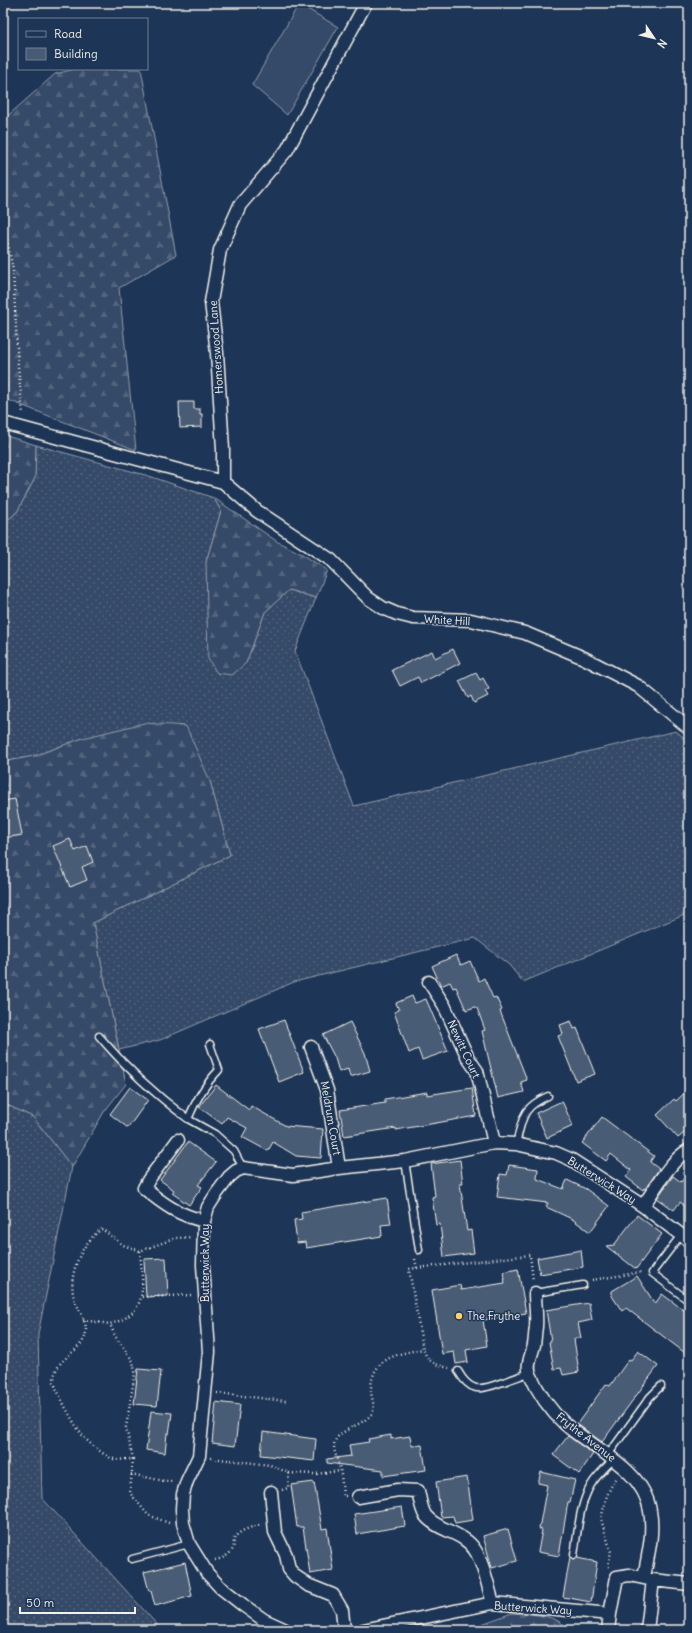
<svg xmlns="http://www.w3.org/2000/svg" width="692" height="1633" viewBox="0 0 692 1633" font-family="Delius,sans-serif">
  <defs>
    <pattern id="grass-dots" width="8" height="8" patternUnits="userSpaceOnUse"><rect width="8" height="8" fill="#354a67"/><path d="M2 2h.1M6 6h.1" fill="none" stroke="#53657d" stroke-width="1.8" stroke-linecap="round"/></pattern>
    <pattern id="forest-firs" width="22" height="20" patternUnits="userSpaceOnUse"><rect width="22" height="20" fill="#354a67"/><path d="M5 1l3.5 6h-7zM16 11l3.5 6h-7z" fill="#53657d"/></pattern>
  </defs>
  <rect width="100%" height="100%" fill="#1d3557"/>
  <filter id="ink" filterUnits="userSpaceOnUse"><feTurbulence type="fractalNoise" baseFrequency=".025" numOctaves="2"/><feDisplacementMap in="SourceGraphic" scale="8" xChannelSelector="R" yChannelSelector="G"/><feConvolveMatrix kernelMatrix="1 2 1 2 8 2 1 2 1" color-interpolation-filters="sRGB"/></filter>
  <g filter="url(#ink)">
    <path fill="url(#grass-dots)" stroke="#949ea8" d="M36,445l113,31 65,22 7,13 -15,51 40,101 19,-51 24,-22 27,8 -21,53 59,155 322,-75 13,11v171l-166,69 -14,-17 -34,-27 -181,44 -134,58 -41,10 -26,-127 137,-68 -20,-74 -127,-43 -49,18 -31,6v-238l14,-12 18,-34z
      M3,1103l30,14 39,50 -34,167 4,164 120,132h-159z"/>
    <path fill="url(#forest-firs)" stroke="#949ea8" d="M75,69h66l35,186 -57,33 17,162 -133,-52v-278l52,-46z
      M3,435l33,10 -1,33 -18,34 -14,12z
      M214,498l64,44 24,12 25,16 -11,28 -27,-8 -24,22 -19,51 -14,12 -15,-2 -9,-14 -2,-97 15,-51z
      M144,723l42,3 24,55 20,74 -137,68 33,161 -22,28 -32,55 -39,-50 -30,-14v-341l31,-6 49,-18z
      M512,1613c23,2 41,0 58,17h-105z"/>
    <path fill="#354a67" stroke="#949ea8" d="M299,4l39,23 -51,88 -35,-30z"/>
    <path fill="#485b74" stroke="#f4f1e8" d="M179,402h15v7h6v5h2v13l-22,1z
      M453,649l7,14 -39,20 -3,-6 -18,9 -8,-16 40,-19 3,7z
      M476,673l4,7 3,-2 6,11 -4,2 3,5 -14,7 -3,-7 -3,2 -9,-17z
      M15,799l7,36 -19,3v-37z
      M70,839l5,12 12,-5 6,16 -11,5 5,13 -17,7 -17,-41z
      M456,955l5,10 9,-4 9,20 5,-3 9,20 3,-1 6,13 -2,1 27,69 -6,2 3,10 -26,6 -16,-67 3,-1 -8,-22 -2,-1 -9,3 -10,-23 -3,1 -3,-6 -9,4 -9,-20z
      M412,996l3,7 11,-4 22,52 -26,9 -4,-11 -9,4 -15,-41 5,-2 -3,-7z
      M284,1020l20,52 -25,10 -20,-53z
      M571,1021l3,8 3,-1 18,46 -19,7 -18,-45 5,-2 -3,-9z
      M350,1022l15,31 5,18 -20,6 -2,-8 -9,3 -4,-14 -12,-23z
      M216,1085l33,25 2,-4 35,20 37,3 -2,29 -25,-2 -23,-14 -5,9 -26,-14 5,-9 -20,-11 -5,7 -23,-17z
      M130,1087l18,13 -20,28 -18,-14z
      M472,1088l4,28 -80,14v-2l-52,8 -4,-26 45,-7v-4l42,-7v3z
      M689,1089v40l-11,9 -21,-23 17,-16 2,2z
      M562,1101l11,25 -26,12 -11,-25z
      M602,1117l52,39 -4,6 9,7 -14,20 -1,-1 -1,2 -17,-13 5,-7 -20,-16 -5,7 -24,-18z
      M188,1142l28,20 -18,23 4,2 -13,18 -17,-12 2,-3 -14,-10z
      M460,1160l3,24h-3l7,47 4,-1 3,23 -30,4 -4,-33 -4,1 -4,-28 3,-1 -4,-32z
      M509,1165l29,4 -1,10 26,10 4,-9 19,9 23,17 -19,26 -18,-13 -26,-12 2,-4 -51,-6 3,-23 7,1z
      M689,1172v37l-9,-7 -6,8 -17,-12 16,-22 8,6z
      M387,1198l4,26 -10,1 1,11 -76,12 -1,-6 -8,1 -3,-23 8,-1 -1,-7z
      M637,1215l25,19 -26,35 -30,-23 8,-1z
      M581,1250l2,17 -43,7 -3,-16z
      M166,1258l2,38 -22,1 -2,-38z
      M518,1269l8,44 -43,7 4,26 -21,4 2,12 -12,2 -2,-12 -12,2 -10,-64 28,-5 1,5 44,-7 -2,-11z
      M637,1276l18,28 7,-10 27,20v42l-63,-48 -4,3 -10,-15v-5z
      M589,1303l3,17 -14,3 3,15 -7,1 5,33 -16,3 -2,-7 -7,1 -5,-27 2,-1 -5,-31z
      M638,1351l20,15 -56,76 -25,-18 29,-40 4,2 19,-27 2,1z
      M138,1369l23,2 -4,35 -23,-2z
      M216,1402l24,3 -5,41 -23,-3z
      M151,1411l21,2 -3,21 -2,-1 -2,20 -19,-3z
      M263,1432l53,7 -2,22 -53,-6z
      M391,1435v4l19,-3 2,10 10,-1 4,25 -43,6v-6l-56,-7v-4l24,-3 -2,-11 20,-3 -1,-3z
      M568,1436l25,18 -14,20 -26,-19z
      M541,1472l34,8 -5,22h-2l-9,54 -21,-4 4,-22 -3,-1 8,-44 -9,-2z
      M467,1477l6,43 -18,3 -2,-7 -12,1 -5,-35z
      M314,1482l8,47 5,-1 6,42 -23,4 -7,-47h-6l-6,-42z
      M402,1507l3,19 -48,8 -3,-20z
      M508,1529l9,32 -25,7 -9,-32z
      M570,1557l4,2 3,-1 20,4 -6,40 -28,-5z
      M185,1562l7,34 -37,10 -4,-15h-2l-5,-19z"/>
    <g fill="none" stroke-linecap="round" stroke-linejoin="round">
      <g stroke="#f4f1e8" stroke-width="9">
        <path id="lane" d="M99,1036c28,33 54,57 89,83
          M210,1044l9,26c-14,14 -23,30 -31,49l27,15 19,17 9,17
          M516,1144c7,-26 5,-36 32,-48
          M405,1161l14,89
          M681,1235l-29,38 37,28
          M535,1293l48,-8
          M458,1371c12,21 21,20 42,12 10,-3 20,-7 29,-10
          M608,1455l42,-58 11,-11
          M574,1555c4,-23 5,-50 17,-70 6,-10 15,-18 23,-26
          M132,1559l57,-15"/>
      </g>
      <g stroke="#f4f1e8" stroke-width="15">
        <path id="street" d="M3,423l220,59 34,29 74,49 37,38 15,10 14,6 16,4 58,2 54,13 59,25 54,28 51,42
          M223,482v-33l-6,-96 -6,-51 9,-52 20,-45 47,-55 79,-147
          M429,982l15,23 24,53 9,13 17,72
          M311,1047l16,43 12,78
          M178,1140l-29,39 -5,9c20,17 35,27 60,33
          M643,1206c12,-17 28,-47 46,-56
          M535,1293c0,11 2,23 1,34 -1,6 -1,12 -2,18 -2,10 -8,19 -4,29 8,19 20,36 35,50 28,25 79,45 85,87 4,22 -2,44 -6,66
          M271,1492l4,40 11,23 3,14 6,7 13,9 25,10 9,15 2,20
          M358,1497l40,-7 20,1c2,8 3,17 7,24 12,16 39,17 50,35 9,14 13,37 18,53
          M286,1630l-22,-10 -21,-15 -23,-18 -13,-14 -18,-29 -6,-21 -1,-14 1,-15 4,-13 12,-25 10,-104 -6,-87 1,-44 4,-14 9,-14 12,-16 7,-6 7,-3 50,7 46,-7 66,-7 89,-18 22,1 40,9 16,7 71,46 46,35
          M363,1630l130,-27 117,11
          M608,1630l2,-16 7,-37 12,-2 24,5 36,4
          M647,1630l6,-50"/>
      </g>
      <path stroke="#f4f1e8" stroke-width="2.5" stroke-dasharray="1 3" stroke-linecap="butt" d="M3,220l10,50 5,96 5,48
        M415,1259l2,9 -8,1 14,80c6,15 12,15 26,19
        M417,1268l113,-13 3,26
        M689,1274l-2,3 2,2
        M592,1280l50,-8
        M142,1297l49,-2
        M83,1320l27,4
        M217,1393l69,8
        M211,1458l59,7 19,8 26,1 25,-3
        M133,1459l-7,-32 9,-54 -2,-12 -18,-25 -5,-12c41,-11 32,-40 30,-73
        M131,1474l33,7h10
        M282,1490l6,-2 1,-15
        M346,1496h-3c-1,-9 -1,-18 -3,-27 -2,-8 -6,-17 -6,-24 1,-16 34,-20 39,-34 2,-6 -2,-14 -2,-21 0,-33 27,-36 52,-41
        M169,1523l-21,-8 -18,-22 3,-34c-7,0 -19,2 -24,-2 -9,-5 -20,-14 -26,-21 -6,-6 -27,-45 -29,-54 0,-2 0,-6 1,-9 5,-17 31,-24 31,-43 0,-10 -7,-20 -11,-29 -9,-24 6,-58 27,-72l21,16 17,6 36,-13 16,-1
        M215,1560c6,-1 16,-5 18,-12 2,-4 -1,-7 3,-12 6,-7 17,-9 26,-12
        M609,1567l-1,-2 3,-13 -10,-33 6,-24 9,-18"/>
      <use href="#lane" stroke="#1d3557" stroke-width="6"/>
      <use href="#street" stroke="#1d3557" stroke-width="12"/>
    </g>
  </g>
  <circle fill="#ffd166" stroke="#1d3557" stroke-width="1.5" cx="459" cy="1316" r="4"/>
  <g text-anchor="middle" stroke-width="3" stroke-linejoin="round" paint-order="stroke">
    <g font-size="11" fill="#f4f1e8" stroke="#1d3557">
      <text transform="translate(216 347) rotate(-94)" y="4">Homerswood Lane</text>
      <text transform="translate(447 620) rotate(3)" y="4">White Hill</text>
      <text transform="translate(464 1049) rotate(65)" y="4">Newitt Court</text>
      <text transform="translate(331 1118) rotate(80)" y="4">Meldrum Court</text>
      <text transform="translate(602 1180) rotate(32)" y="4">Butterwick Way</text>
      <text transform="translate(205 1263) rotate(-90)" y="4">Butterwick Way</text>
      <text transform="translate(586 1437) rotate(38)" y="4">Frythe Avenue</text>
      <text transform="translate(533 1608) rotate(4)" y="4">Butterwick Way</text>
    </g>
    <g font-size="11" fill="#f4f1e8" stroke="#1d3557" text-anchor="start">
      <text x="467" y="1320">The Frythe</text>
    </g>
  </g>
  <rect width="692" height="1633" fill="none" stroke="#1d3557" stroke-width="16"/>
  <rect x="8" y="8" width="676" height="1617" fill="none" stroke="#f4f1e8" stroke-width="1.5" filter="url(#ink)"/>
  <rect x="18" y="18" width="130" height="52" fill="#1d3557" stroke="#738091"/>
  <rect x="26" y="31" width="20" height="6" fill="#1d3557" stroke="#738091"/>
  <text x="54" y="38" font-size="12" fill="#f4f1e8">Road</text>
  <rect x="26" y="48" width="20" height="12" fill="#485b74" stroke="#738091"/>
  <text x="54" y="58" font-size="12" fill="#f4f1e8">Building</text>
  <g transform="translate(654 38) rotate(125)" stroke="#1d3557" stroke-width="3" paint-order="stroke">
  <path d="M0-3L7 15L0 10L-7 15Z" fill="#f4f1e8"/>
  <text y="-6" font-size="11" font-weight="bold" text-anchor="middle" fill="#f4f1e8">N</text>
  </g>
  <path d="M20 1607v6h115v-6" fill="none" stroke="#f4f1e8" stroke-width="2"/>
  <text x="26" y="1607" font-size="12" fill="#f4f1e8" stroke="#1d3557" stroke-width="3" paint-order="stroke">50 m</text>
</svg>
